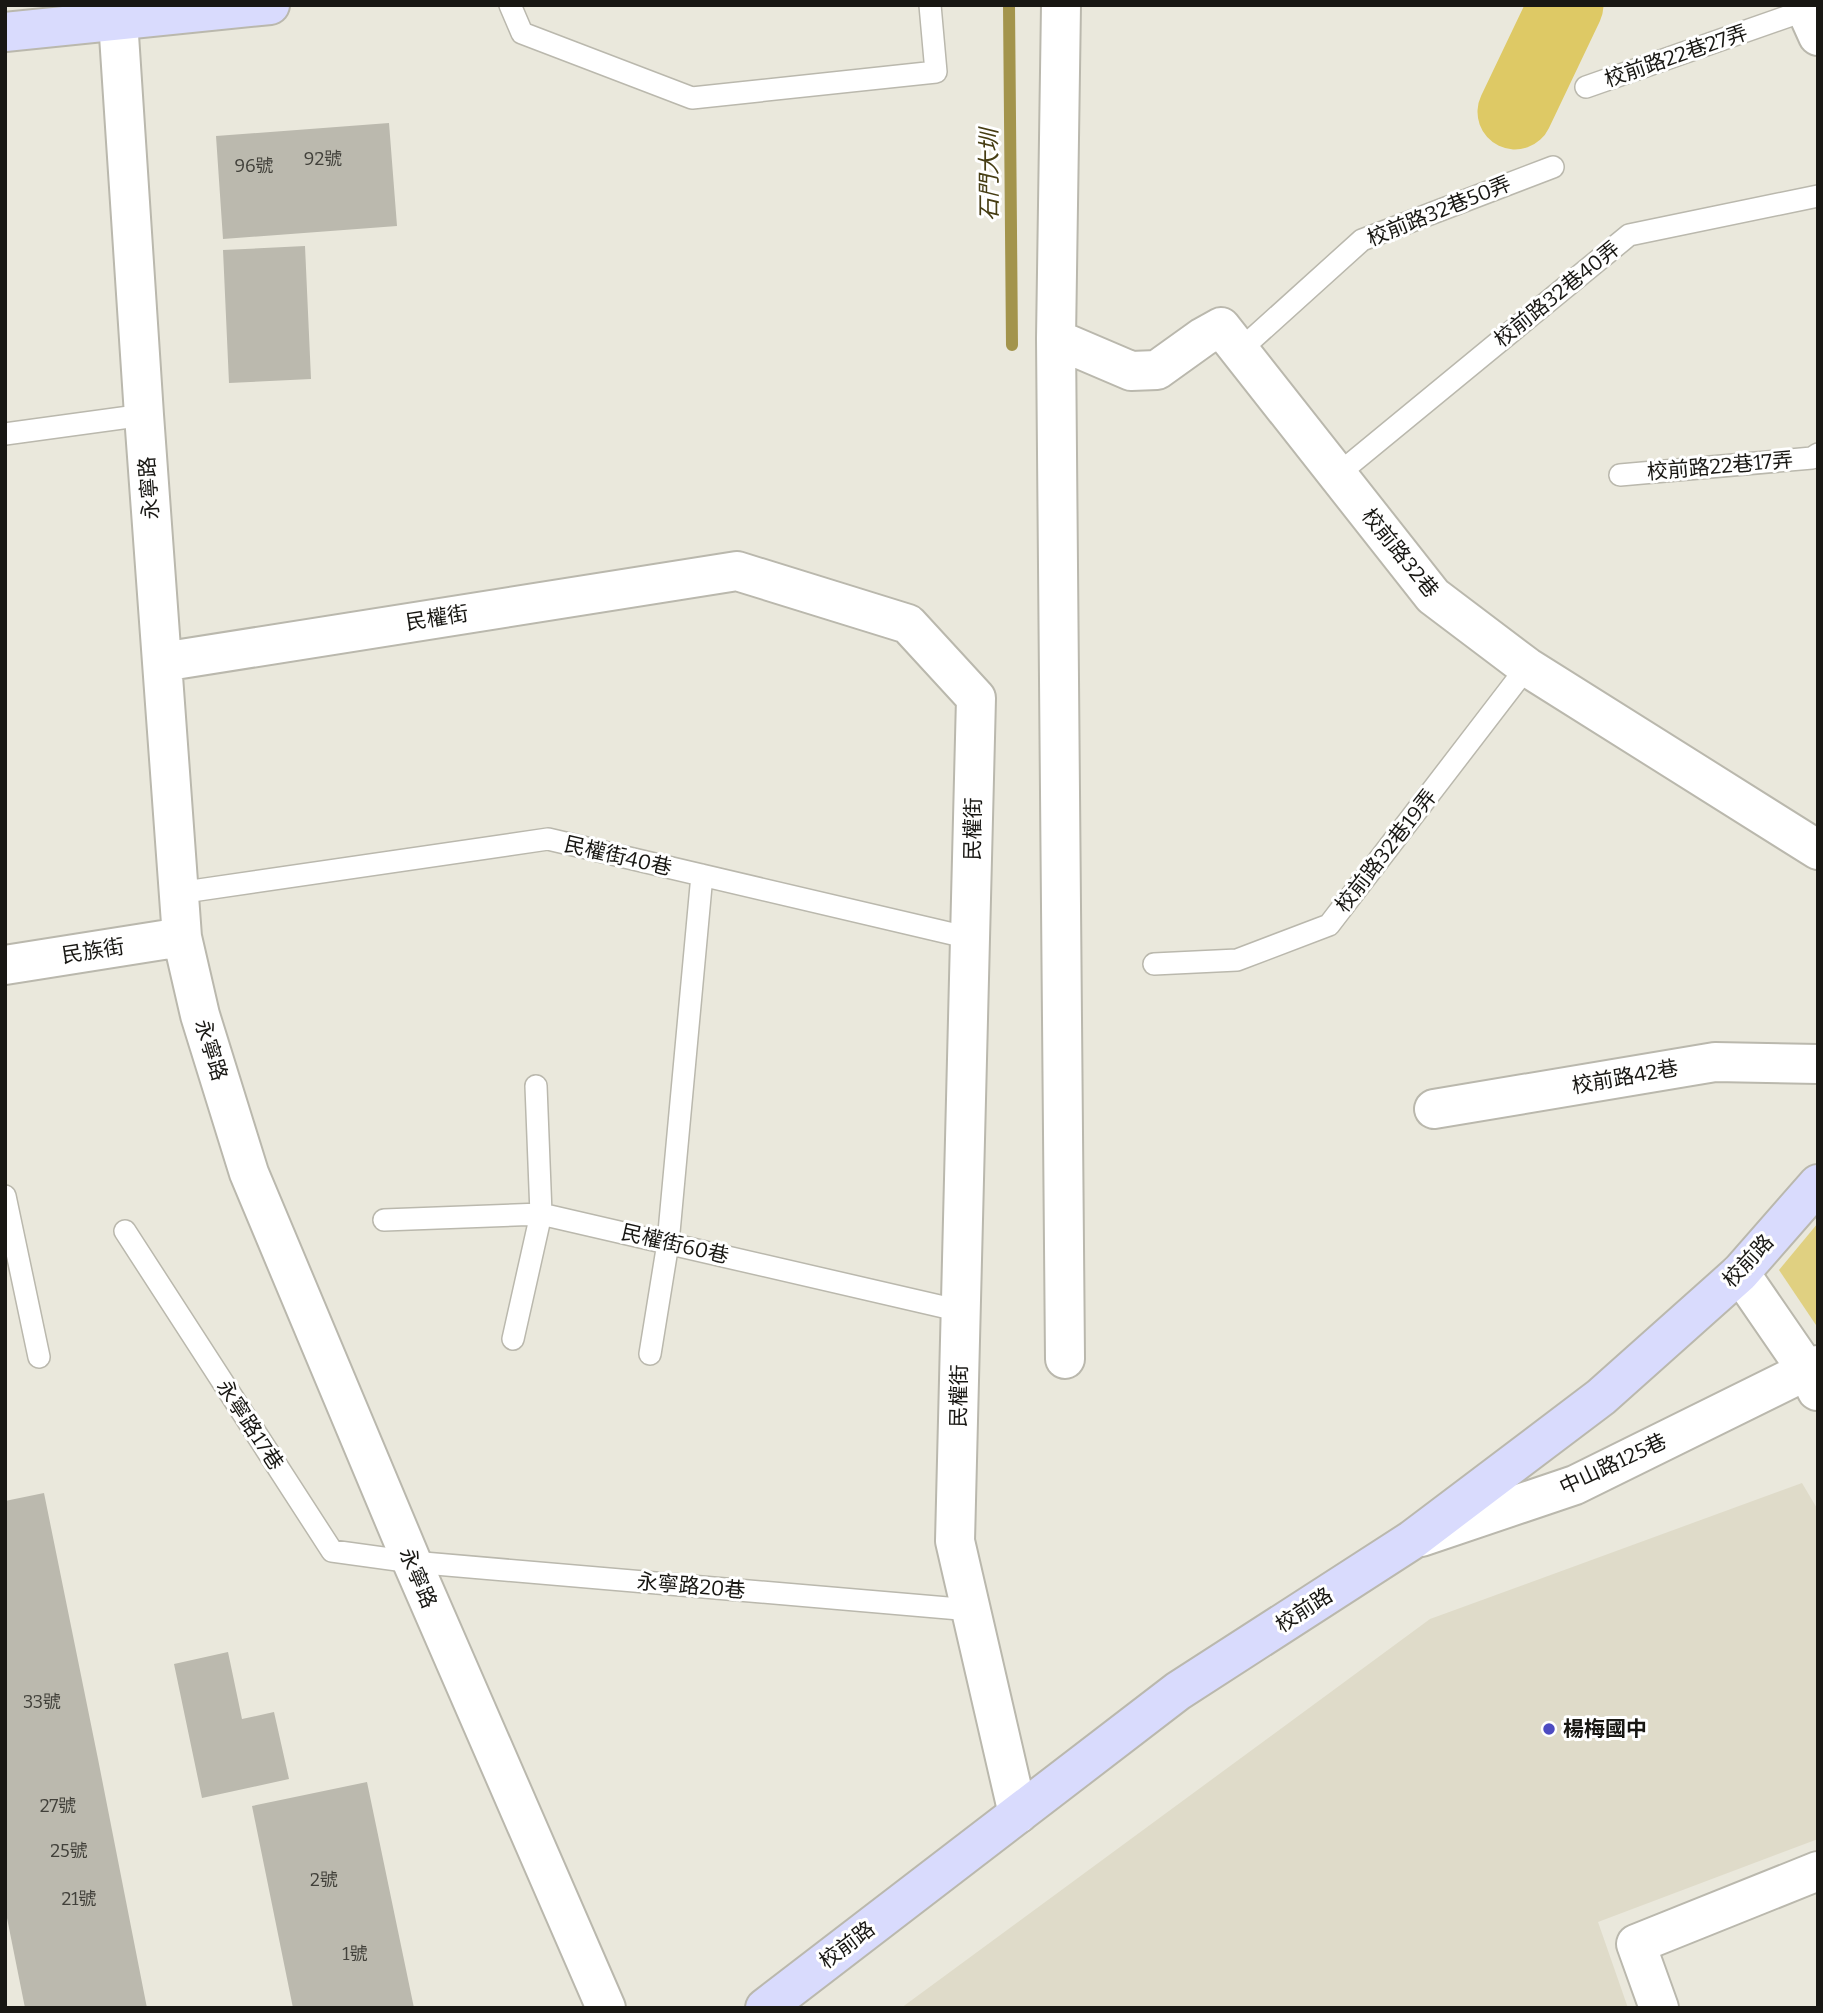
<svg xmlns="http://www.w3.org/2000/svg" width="1823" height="2013" viewBox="0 0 1823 2013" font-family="Bitter,'Noto Sans TC',serif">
  <rect width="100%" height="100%" fill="#eae8dc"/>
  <path fill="#dfdbc9" d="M1802,1483l16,27v329l-220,83 30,86h-727l529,-389z"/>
  <path fill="#e0d081" d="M1818,1223v105l-39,-58z"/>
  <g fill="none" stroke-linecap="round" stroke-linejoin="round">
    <path stroke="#a3944c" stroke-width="12" d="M1009,5l3,340"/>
    <path stroke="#dec965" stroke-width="75" d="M1515,112l51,-107"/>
  </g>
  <path fill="#bbb9ae" d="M389,123l8,103 -174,13 -7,-103z
    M305,246l6,133 -82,4 -6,-133z
    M44,1493l54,266 49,249h-122l-20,-100v-407z
    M228,1652l14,67 32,-7 15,67 -87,19 -28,-134z
    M367,1782l47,226h-121l-41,-202z"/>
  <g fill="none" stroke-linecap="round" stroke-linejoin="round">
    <g stroke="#bab8ad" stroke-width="24">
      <path id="lane" d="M510,5l12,28 170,65 244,-26 -6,-67
        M1586,87l220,-77
        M1239,351l123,-111 191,-73
        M5,434l139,-19
        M1337,475l292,-240 189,-39
        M1620,475l192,-17 6,-4
        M178,893l370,-54 422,99
        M1154,964l83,-4 92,-35 198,-258
        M5,1196l34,161
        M384,1220l157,-6 420,97
        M125,1231l207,320 80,11 559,48
        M513,1339l28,-125 -5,-128
        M650,1354l18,-111 34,-368"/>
    </g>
    <g stroke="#bab8ad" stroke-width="42">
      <path id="street" d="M1061,5l-5,334 9,1020
        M1804,5l14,31
        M118,20l26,395 38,522 18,78 49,158 163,389 194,446
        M1056,339l75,32 26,-1 46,-33 18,-10 212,269 94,71 291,183
        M162,662l575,-91 171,53 68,74 -21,843 63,273
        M5,965l177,-28
        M1434,1109l281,-47 103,2
        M1740,1273l66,96 11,22
        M1421,1537l154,-52 243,-120
        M1659,2008l-23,-64 182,-73"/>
    </g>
    <g stroke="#bab8ad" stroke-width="42">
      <path id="secondary" d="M5,32l265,-27
        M765,2008l413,-317 234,-151 189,-143 139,-124 78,-89"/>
    </g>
    <use href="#lane" stroke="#fff" stroke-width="21"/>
    <use href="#street" stroke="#fff" stroke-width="38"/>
    <use href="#secondary" stroke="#d9dbfd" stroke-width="38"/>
  </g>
  <circle fill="#4d4bc1" stroke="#fff" stroke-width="2.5" cx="1549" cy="1729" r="7"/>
  <g text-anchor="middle" stroke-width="6" stroke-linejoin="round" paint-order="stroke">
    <g font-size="18" fill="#41403a">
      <text x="323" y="165">92號</text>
      <text x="254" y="172">96號</text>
      <text x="42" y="1708">33號</text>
      <text x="58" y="1812">27號</text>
      <text x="69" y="1857">25號</text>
      <text x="324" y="1886">2號</text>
      <text x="79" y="1905">21號</text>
      <text x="355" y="1960">1號</text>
    </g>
    <g font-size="21" fill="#181713" stroke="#fff">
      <text transform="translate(1676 56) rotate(-19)" y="7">校前路22巷27弄</text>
      <text transform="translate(1439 211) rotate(-22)" y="7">校前路32巷50弄</text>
      <text transform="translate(1557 294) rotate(-39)" y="7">校前路32巷40弄</text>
      <text transform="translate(1720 466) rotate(-5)" y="7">校前路22巷17弄</text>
      <text transform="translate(149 488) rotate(-94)" y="7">永寧路</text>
      <text transform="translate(1400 553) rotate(51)" y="7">校前路32巷</text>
      <text transform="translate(437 618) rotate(-9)" y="7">民權街</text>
      <text transform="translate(973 829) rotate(-89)" y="7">民權街</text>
      <text transform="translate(1386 851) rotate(-52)" y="7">校前路32巷19弄</text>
      <text transform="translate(618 856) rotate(13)" y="7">民權街40巷</text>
      <text transform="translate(93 951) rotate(-9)" y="7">民族街</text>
      <text transform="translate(211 1050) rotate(73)" y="7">永寧路</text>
      <text transform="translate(1625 1077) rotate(-10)" y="7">校前路42巷</text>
      <text transform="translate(675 1244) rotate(13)" y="7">民權街60巷</text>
      <text transform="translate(1748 1261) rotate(-47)" y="7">校前路</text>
      <text transform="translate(959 1396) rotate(-89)" y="7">民權街</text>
      <text transform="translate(250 1425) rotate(57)" y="7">永寧路17巷</text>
      <text transform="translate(1613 1464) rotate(-25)" y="7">中山路125巷</text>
      <text transform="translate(418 1578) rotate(67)" y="7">永寧路</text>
      <text transform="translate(691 1586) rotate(5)" y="7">永寧路20巷</text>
      <text transform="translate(1304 1610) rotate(-33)" y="7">校前路</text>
      <text transform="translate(847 1945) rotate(-37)" y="7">校前路</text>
    </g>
    <g font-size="21" font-weight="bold" fill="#181713" stroke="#fff" text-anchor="start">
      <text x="1563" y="1736">楊梅國中</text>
    </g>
    <g font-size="23" font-style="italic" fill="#463d13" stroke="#fff">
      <text transform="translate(989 175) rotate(-90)" y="8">石門大圳</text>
    </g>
  </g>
  <rect width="1823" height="2013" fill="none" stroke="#181713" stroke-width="14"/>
</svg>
